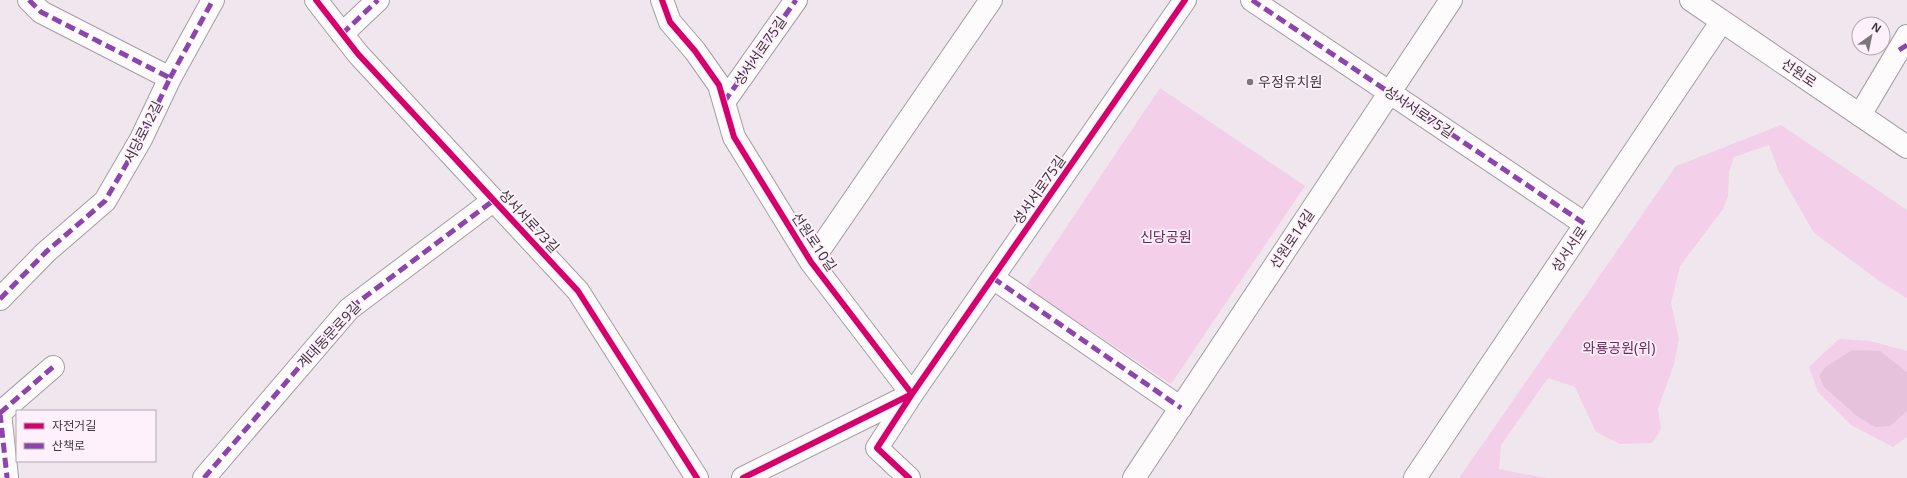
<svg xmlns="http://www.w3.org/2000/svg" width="1907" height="478" viewBox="0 0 1907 478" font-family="'Noto Sans','Noto Sans KR',sans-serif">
  <rect width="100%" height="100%" fill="#f0e7ee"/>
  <path fill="#f3cfe9" d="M1160,88l145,98 -134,198 -145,-97z
    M1781,125l126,85v88l-26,-16 -67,-49 -35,-61 -10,-27 -35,12 -5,15 -1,24 -5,13 -43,57 -9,37 8,36 -5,25 -16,45 3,20 -9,14 -32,1 -24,-12 -21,-45 -27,-9 -47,67 -2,24 47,9h-87l217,-312z
    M1839,339l31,2 37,10v21l-14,-10 -41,-12 -27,17 -6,9 5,11 34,30 49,-6v26l-14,10 -42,-22 -33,-33 -9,-25z"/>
  <path fill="#e6c2dd" d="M1852,350l28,1 27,21v39l-17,15 -15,1 -17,-10 -34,-30 -5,-11 6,-9z"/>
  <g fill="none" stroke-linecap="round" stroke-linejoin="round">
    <g stroke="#a49da2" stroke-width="24">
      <path id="minor" d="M316,0l42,54 220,237 119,187
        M662,0l8,22 25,29 24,34 15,52 77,125 101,132 -35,54 32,30
        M1252,0l333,224
        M342,34l36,-34
        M170,78l43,-78
        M724,102l72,-102
        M1860,115l47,-79
        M811,262l180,-262
        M993,278l188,130
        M0,299l46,-47 59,-51 36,-62 29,-61 -129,-66 -12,-12
        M0,413l53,-46
        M0,413l7,64 -2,1
        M204,478l145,-169 145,-109
        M743,478l169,-84 273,-394
        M1134,478l317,-478"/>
    </g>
    <g stroke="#a49da2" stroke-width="24">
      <path id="secondary" d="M1691,0l216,147
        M1415,478l307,-457"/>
    </g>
    <use href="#minor" stroke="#fdfbfc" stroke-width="22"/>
    <use href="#secondary" stroke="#fdfbfc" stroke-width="22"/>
    <path stroke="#8e44ad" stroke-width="5" stroke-dasharray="10 5" stroke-linecap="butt" d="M1252,0l333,224
      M342,34l36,-34
      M1899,50l8,-5
      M170,78l43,-78
      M724,102l72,-102
      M993,278l188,130
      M0,299l46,-47 59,-51 36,-62 29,-61 -129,-66 -12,-12
      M0,413l53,-46
      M0,413l7,64 -2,1
      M204,478l145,-169 145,-109"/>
    <g stroke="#fff1fb" stroke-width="8">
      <path id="cycleway" d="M316,0l42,54 220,237 119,187
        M662,0l8,22 25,29 24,34 15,52 77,125 101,132 -35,54 32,30
        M743,478l169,-84 273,-394"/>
    </g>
    <use href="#cycleway" stroke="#d6006c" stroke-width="6"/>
  </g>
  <circle fill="#7d767b" stroke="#fff1fb" stroke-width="1.5" cx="1250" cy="82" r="4"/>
  <g text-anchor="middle" stroke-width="3.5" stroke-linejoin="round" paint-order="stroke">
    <g font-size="14" fill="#3f393d" stroke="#fff1fb">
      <text transform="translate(760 51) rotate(-55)" y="5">성서서로75길</text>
      <text transform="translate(1799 73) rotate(34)" y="5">선원로</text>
      <text transform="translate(1419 112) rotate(34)" y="5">성서서로75길</text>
      <text transform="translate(143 132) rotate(-63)" y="5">서당로12길</text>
      <text transform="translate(1039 190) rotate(-55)" y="5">성서서로75길</text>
      <text transform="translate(529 221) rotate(47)" y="5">성서서로73길</text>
      <text transform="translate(1292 239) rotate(-56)" y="5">선원로14길</text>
      <text transform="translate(814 242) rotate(56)" y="5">선원로10길</text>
      <text transform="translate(1569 249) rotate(-56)" y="5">성서서로</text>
      <text transform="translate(329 335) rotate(-47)" y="5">계대동문로9길</text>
    </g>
    <g font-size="14" fill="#3f393d" stroke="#fff1fb" text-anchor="start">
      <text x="1258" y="87">우정유치원</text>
    </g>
    <g font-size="14" fill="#68265b" stroke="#fff1fb">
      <text x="1166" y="242">신당공원</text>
      <text x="1619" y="353">와룡공원(위)</text>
    </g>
  </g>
  <rect x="16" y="410" width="140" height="52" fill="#fff1fb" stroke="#b2a7af"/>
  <rect x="24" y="423" width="20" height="6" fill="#d6006c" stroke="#b2a7af"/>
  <text x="52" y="430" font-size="12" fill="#3f393d">자전거길</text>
  <rect x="24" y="443" width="20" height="6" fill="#8e44ad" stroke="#b2a7af"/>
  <text x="52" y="450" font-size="12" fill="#3f393d">산책로</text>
  <g transform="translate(1871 36) rotate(33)"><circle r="19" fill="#fff1fb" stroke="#b2a7af"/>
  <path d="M0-3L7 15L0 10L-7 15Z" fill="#7d767b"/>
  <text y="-6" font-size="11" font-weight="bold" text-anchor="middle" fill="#3f393d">N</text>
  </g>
</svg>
